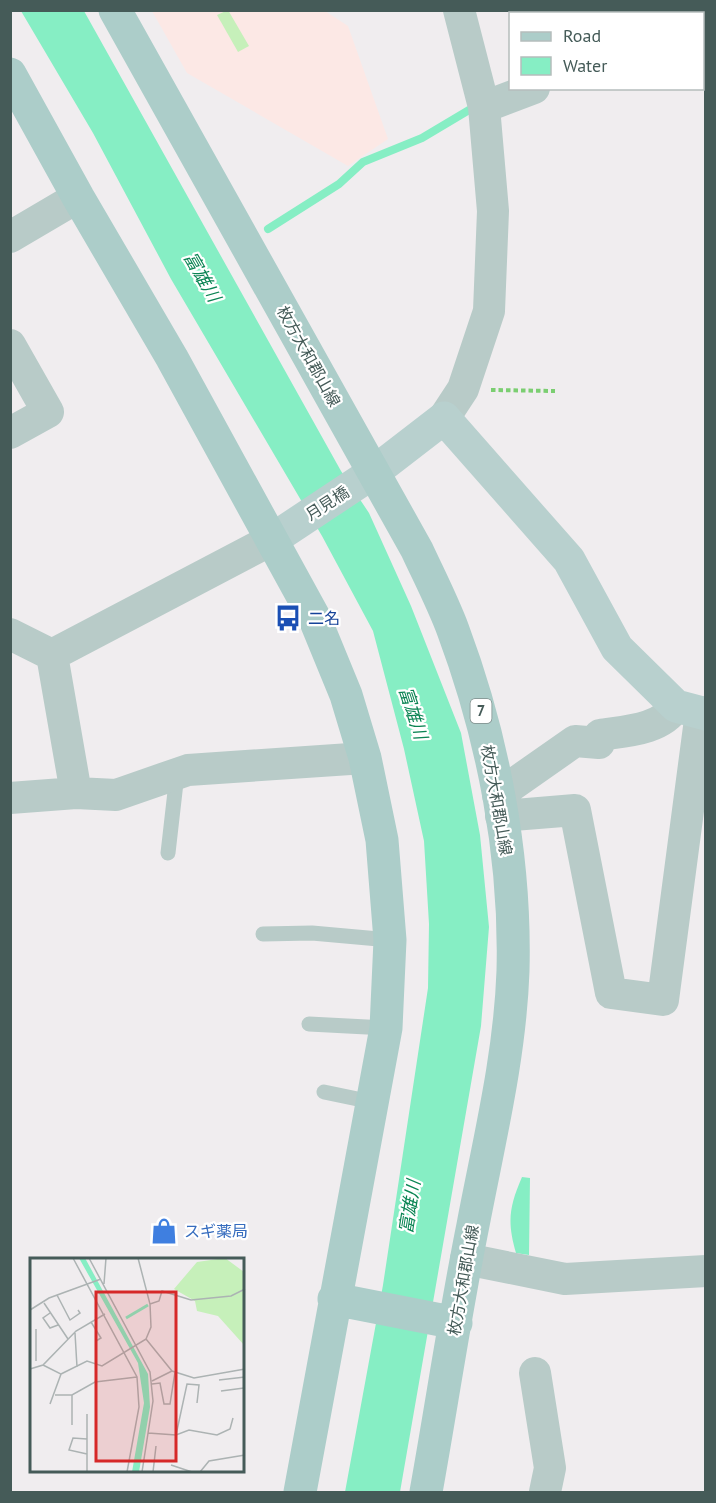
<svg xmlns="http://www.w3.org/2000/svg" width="716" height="1503" viewBox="0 0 716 1503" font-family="'PT Sans','Noto Sans JP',sans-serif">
  <rect width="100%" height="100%" fill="#f0edef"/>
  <path fill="#fce8e5" d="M152,11h173l23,15 40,113 -40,27 -161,-93z"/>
  <path fill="#c6f0ba" d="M228,10l21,36 -11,6 -21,-37z"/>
  <path fill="#86eec4" d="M21,11h63l257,460 28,42 42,93 50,127 19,102 9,92 -8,99 -81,466h-55l38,-207 45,-297 1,-64 -5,-83 -20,-92 -31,-118 -51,-95 -151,-257 -78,-146z
    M522,1177l8,1 -1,77 -13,-2c-9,-31 -7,-46 6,-76z"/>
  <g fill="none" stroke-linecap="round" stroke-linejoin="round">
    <path stroke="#86eec4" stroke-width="8" d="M268,229l71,-45 24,-22 59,-24 47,-28"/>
    <path stroke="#7bce71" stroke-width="4" stroke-dasharray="4.5 3" stroke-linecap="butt" d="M491,390l64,1"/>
    <path stroke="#b8cbc8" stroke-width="15" d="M168,853l9,-79
      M263,934l49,-1 78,7
      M309,1024l77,4
      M324,1092l48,10"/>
    <path stroke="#b8cbc8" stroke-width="32" d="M702,10l4,4
      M587,14l1,-4
      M484,107l50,-19
      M10,237l68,-40
      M10,345l38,67 -38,21
      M444,418l19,-29 26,-78 4,-100 -9,-104 -25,-97
      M10,634l42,21 221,-116
      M52,655l24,138
      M498,795l77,-54 24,2 1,-8c26,-4 61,-5 76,-29
      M10,798l66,-5 40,2 72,-25 177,-12
      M501,816l74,-6 36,183 52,7 38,-288
      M466,1259l99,20 141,-8
      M535,1373l15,95 -5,24"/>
    <path stroke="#b8d0ce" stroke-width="33" d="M273,539l101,-67 70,-54 125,142 48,88 59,58 30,8"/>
    <path stroke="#accdc9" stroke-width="33" d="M115,10l302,540c12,26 26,53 36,80 40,107 63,226 60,341 -3,86 -24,170 -40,254 -18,89 -31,178 -47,267
      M10,74l68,123 94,161 142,259 32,78 19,63 17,82 8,100 -4,88 -86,464
      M334,1299l122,24"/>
  </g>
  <defs>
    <g id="bus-bare" transform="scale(2.07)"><path d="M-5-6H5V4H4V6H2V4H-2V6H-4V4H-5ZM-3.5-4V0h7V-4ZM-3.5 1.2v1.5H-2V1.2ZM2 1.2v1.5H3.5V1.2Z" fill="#1a4fb4" stroke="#fff" stroke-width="2.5" paint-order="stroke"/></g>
    <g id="shop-bare" transform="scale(2.07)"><path d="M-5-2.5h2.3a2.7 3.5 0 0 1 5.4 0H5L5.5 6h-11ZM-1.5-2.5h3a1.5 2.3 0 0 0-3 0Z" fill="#3f7fe0" stroke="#fff" stroke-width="2.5" paint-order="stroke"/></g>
  </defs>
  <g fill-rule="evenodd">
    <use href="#bus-bare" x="288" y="618"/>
    <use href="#shop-bare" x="164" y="1231"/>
  </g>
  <g text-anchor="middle" stroke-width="4.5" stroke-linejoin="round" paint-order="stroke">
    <rect fill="#fff" stroke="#7d8c8a" stroke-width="1.5" x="470.5" y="699" width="21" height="24" rx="4.5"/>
    <g font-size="15" font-weight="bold" fill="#455b58">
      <text x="481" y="716">7</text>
    </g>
    <g font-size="16" fill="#455b58" stroke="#fff">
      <text transform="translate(309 356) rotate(61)" y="6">枚方大和郡山線</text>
      <text transform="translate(327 503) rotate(-33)" y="6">月見橋</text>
      <text transform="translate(497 800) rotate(80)" y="6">枚方大和郡山線</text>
      <text transform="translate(463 1280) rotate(-80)" y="6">枚方大和郡山線</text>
    </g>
    <g font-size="16" fill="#164399" stroke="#fff" text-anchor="start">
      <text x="308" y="624">二名</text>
    </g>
    <g font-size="16" fill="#366cbe" stroke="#fff" text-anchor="start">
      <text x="184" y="1237">スギ薬局</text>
    </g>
    <g font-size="18" font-style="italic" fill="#0a8453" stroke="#fff">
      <text transform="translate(202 277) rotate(60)" y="6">富雄川</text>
      <text transform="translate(413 713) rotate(72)" y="6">富雄川</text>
      <text transform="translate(410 1207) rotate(-81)" y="6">富雄川</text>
    </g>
  </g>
  <g transform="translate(30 1258)">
    <rect width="214" height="214" fill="#f0edef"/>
    <path d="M195,0l19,14v73l-26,-29 -21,-5 -2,-10 -21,-12 23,-27z" fill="#c6f0ba"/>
    <path d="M49,0h6l6,11 57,105 2,33 -11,65h-7l12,-69 -6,-40z" fill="#86eec4"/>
    <path fill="none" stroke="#86eec4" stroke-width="3" d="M96,60l22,-13"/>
    <path fill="none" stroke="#acb3b3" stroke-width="1.5" d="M43,0l64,119 2,30 -12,65M59,0l61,114 3,29 -11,71M108,0l12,46 1,23 -5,12M74,26l2,-26M27,37l13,25 10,-7 -2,-3M14,45l24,36M120,46l9,-3 3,-10 29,9 40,-4 14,-7M0,52l19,-12 52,-19M20,55l-7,5 7,10 8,-3M61,64l10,16 -5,3M6,71v32M45,75l2,34M13,107l18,9 -11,30M0,111l13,-4 33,-34 29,-17M31,116l26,-13 15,5 44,-27 26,32 22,7 51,-9M189,122l26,-3M122,123l20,-10M122,126l8,-1 4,21h6l5,-32M191,133l23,-3M25,137h17l23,-13 42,-5M57,156v58M42,167v-30M118,175l28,2 13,-5 28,5 13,-6 3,-11M146,177l11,-51 12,1 -2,18M57,181l-14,-1 -4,12 18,4M141,207l21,7M123,214l3,-26M170,214l9,-11 36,-6"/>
    <path fill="#d62828" fill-opacity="0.15" stroke="#d62828" stroke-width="3" d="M66,34h80v169h-80z"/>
    <rect width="214" height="214" fill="none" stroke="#455b58" stroke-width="3"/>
  </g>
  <rect width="716" height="1503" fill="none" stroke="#455b58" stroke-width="24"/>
  <rect x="509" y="12" width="195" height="78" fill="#ffffff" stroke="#b5bdbc" stroke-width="1.5"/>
  <rect x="521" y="32" width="30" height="9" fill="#accdc9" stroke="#b5bdbc" stroke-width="1.5"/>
  <text x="563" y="42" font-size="18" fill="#455b58">Road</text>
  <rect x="521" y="57" width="30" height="18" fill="#86eec4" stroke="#b5bdbc" stroke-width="1.5"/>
  <text x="563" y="72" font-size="18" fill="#455b58">Water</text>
</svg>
